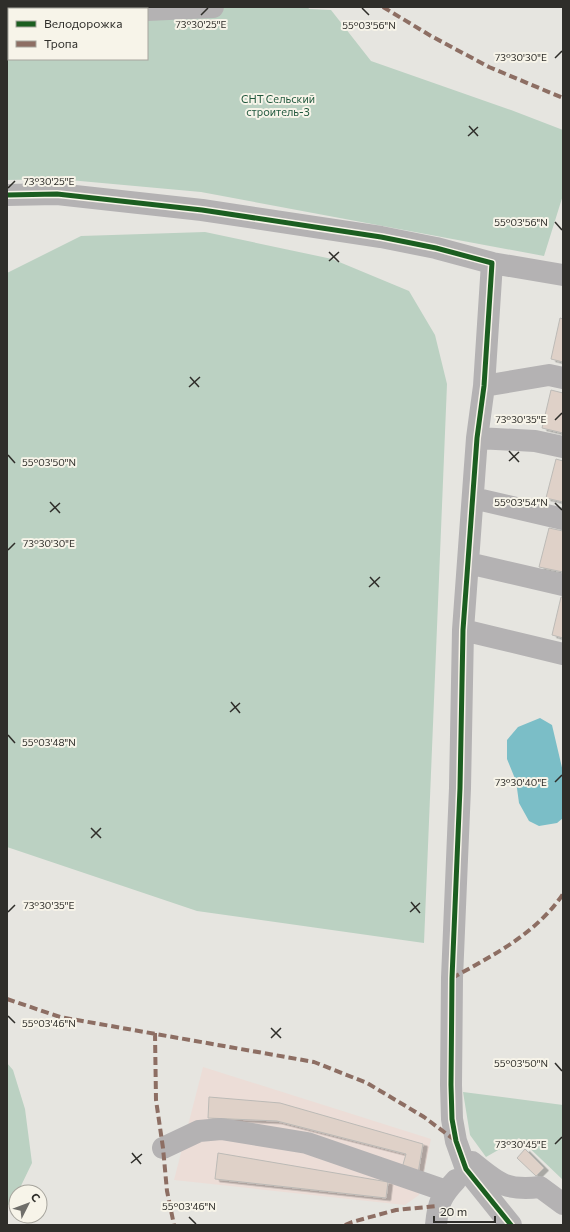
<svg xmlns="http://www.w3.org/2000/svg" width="570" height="1232" viewBox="0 0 570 1232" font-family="Commissioner,sans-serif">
  <defs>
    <filter id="shadow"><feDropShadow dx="4.5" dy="2.5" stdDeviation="0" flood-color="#0004"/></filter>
  </defs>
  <rect width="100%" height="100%" fill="#e6e5e0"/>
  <path fill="#ecddd7" d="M203,1067l228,72 -12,56 -14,10 -231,-25z"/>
  <path fill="#bbd1c2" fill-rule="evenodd" d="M7,7h301l1,2 22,1 40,51 140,49 52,20v65l-19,61 -343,-64 -143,-13 -51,1zM9,9h138v50h-138z
    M205,232l127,27 77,32 26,44 12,49 -23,559 -227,-32 -190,-64v-574l74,-37z
    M7,1063l6,7 12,39 7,54 -14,29h-2l-3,9 -6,5z
    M463,1092l100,13v75l-44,-42 -33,19 -16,-22z"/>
  <path fill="#7bbec7" d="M540,718l12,7 11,47v46l-6,5 -18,3 -10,-5 -10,-18 -3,-22 -9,-22v-19l11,-13z"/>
  <path fill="#dfd1c8" stroke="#bcbab6" filter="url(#shadow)" d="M560,318l3,1v43l-12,-3z
    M551,390l12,3v40l-21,-5z
    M556,459l7,2v41l-17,-4z
    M549,528l14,3v41l-24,-5z
    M561,597h2v41l-11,-3z
    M209,1097l71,6 143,41 -5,29 -16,-5 4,-14 -129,-33 -69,-3z
    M525,1149l19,19 -8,8 -19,-18z
    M218,1153l170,29 -2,16 -171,-19z"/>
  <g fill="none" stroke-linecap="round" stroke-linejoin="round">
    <path stroke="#b4b2b3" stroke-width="22" d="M147,10l66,-3
      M7,15h2
      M7,195l50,-1 145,16 179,27 55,11 56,15 -8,123 -7,52 -14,192 -3,158 -8,190 -1,107 1,34 4,22 10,28 45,56
      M492,263l71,12
      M484,386l65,-11 14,3
      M477,438l58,3 28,6
      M473,498l90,21
      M468,563l95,22
      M463,630l100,24
      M163,1148l36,-17 22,-2 86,14 139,48
      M472,1162c26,21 33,29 68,25l23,17
      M436,1225c2,-22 5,-29 20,-45"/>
    <path stroke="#8d6e63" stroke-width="4" stroke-dasharray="8 4" stroke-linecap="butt" d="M383,7l48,29 58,31 74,31
      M452,978c40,-22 84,-44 111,-84
      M7,999l53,18 254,45 53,21 57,34 32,24
      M155,1033l1,67 7,48 4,43 7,34
      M345,1225l7,-3 44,-12 42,-4"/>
    <g stroke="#f7f4e9" stroke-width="8">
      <path id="cycleway" d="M7,195l50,-1 145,16 179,27 55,11 56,15 -8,123 -7,52 -14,192 -3,158 -8,190 -1,107 1,34 4,22 10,28 45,56"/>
    </g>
    <use href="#cycleway" stroke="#1b5e20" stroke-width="5"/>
  </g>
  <path fill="none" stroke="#2f2e2a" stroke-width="1.5" d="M362,8l7,7M201,15l7,-7M555,58l7,-7M469,126l9,10M468,136l10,-9M8,188l7,-7M555,222l7,8M329,252l10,10M329,261l10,-9M190,377l9,10M189,387l11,-10M555,420l7,-7M509,451l10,11M8,455l7,8M509,461l10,-9M50,502l10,11M555,503l7,7M50,512l10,-9M8,550l7,-7M370,577l9,10M369,587l11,-10M231,702l9,11M230,712l10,-9M8,735l7,8M555,782l7,-7M91,828l10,10M91,838l10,-10M411,902l9,11M8,912l7,-7M410,912l10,-9M8,1016l7,7M271,1028l10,10M271,1038l10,-10M555,1063l7,8M555,1144l7,-7M132,1153l9,11M131,1163l11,-9M189,1217l7,7"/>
  <g text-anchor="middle" stroke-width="4" stroke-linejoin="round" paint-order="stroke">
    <g font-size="11" fill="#21583d" stroke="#f7f4e9">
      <text x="278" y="103">СНТ Сельский<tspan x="278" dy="13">строитель-3</tspan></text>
    </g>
  </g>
  <g font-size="10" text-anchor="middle" fill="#2f2e2a" stroke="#f7f4e9" stroke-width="4" stroke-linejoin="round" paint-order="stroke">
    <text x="201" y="28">73°30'25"E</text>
    <text x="369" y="29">55°03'56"N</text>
    <text x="521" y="61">73°30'30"E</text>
    <text x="49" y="185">73°30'25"E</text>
    <text x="521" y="226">55°03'56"N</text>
    <text x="521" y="423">73°30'35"E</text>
    <text x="49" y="466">55°03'50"N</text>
    <text x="521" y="506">55°03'54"N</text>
    <text x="49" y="547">73°30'30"E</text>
    <text x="49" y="746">55°03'48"N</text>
    <text x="521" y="786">73°30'40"E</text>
    <text x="49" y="909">73°30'35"E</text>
    <text x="49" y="1027">55°03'46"N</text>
    <text x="521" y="1067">55°03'50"N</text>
    <text x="521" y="1148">73°30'45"E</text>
    <text x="189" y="1210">55°03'46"N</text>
  </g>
  <rect width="570" height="1232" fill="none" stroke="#2f2e2a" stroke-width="16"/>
  <rect x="8" y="8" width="140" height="52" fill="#f7f4e9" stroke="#a7a59d"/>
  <rect x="16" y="21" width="20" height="6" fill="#1b5e20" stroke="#a7a59d"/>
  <text x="44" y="28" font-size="12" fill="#2f2e2a">Велодорожка</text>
  <rect x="16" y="41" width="20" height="6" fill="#8d6e63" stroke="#a7a59d"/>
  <text x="44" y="48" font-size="12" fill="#2f2e2a">Тропа</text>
  <g transform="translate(28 1204) rotate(48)"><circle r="19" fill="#f7f4e9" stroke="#a7a59d"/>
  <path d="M0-3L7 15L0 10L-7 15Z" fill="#6f6e6a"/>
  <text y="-6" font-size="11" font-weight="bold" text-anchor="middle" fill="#2f2e2a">С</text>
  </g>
  <path d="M434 1216v6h61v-6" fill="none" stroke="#2f2e2a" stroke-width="2"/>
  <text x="440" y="1216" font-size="12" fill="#2f2e2a" stroke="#f7f4e9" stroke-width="3" paint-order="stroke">20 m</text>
</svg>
